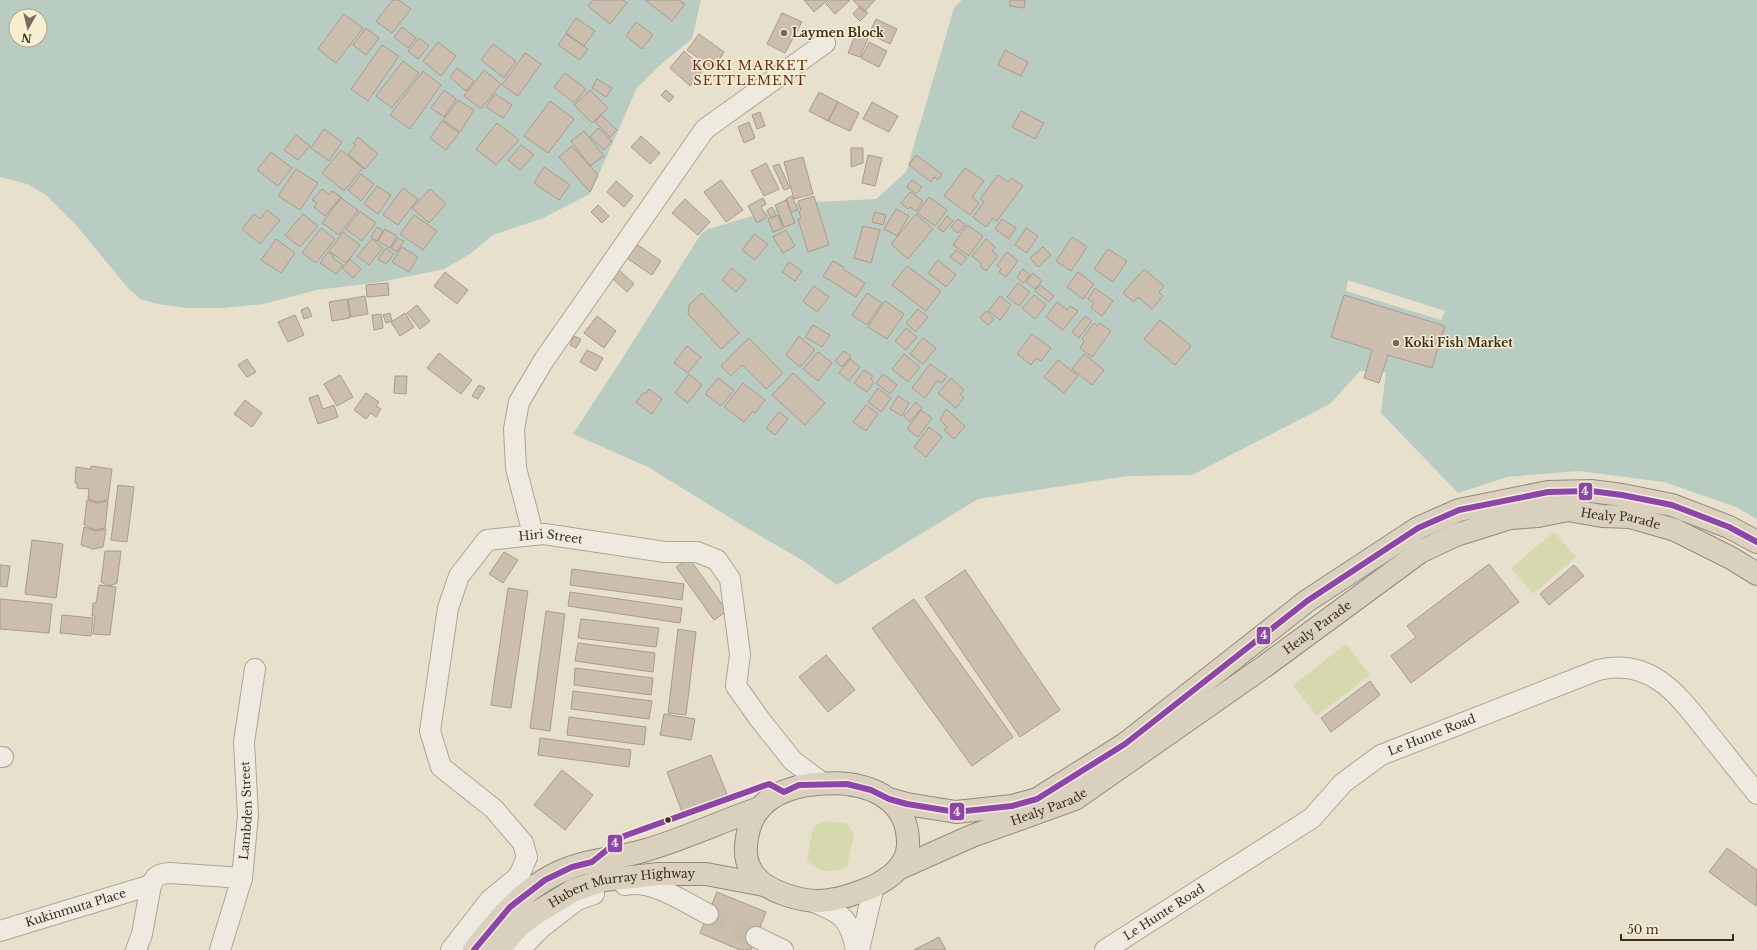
<svg xmlns="http://www.w3.org/2000/svg" width="1757" height="950" viewBox="0 0 1757 950" font-family="'Libre Baskerville',serif">
  <rect width="100%" height="100%" fill="#e7e0cd"/>
  <path fill="#d6d8ae" d="M1554,532l22,25 -43,37 -22,-26z
    M1346,644l24,31 -53,41 -24,-31z
    M824,821l22,2 8,10 -7,34c-15,7 -28,5 -40,-6l6,-34z"/>
  <path fill="#b9ccc1" fill-rule="evenodd" d="M0,0h701l-9,39 -31,25 -24,24 -47,106 -47,24 -50,17 -23,19 -26,15 -63,13 -64,8 -54,14 -40,4h-34l-32,-4 -17,-5 -13,-12 -51,-62 -30,-30 -19,-11 -27,-7zM16,16h24v24h-24z
    M962,0h795v519l-21,-12 -72,-25 -85,-11 -72,6 -49,16 -77,-80 5,-41 -26,-1 -30,33 -138,71 -65,1 -149,23 -141,86 -35,-25 -52,-30 -102,-63 -75,-33 47,-72 81,-128 7,-5 88,-26 80,-4 30,-27 48,-164z"/>
  <path fill="#e7e0cd" d="M1348,280l97,31 -4,9 -95,-29z"/>
  <path fill="#cbbeae" stroke="#a89b8c" d="M393,0h6l12,9 -19,24 -16,-12z
    M593,0h30l4,3 -17,21 -22,-18z
    M645,0h34l6,4 -13,17z
    M804,0h24l-14,12z
    M830,0h20l-15,14 -9,-10z
    M853,0h22l-11,12z
    M1010,0h15l-1,8 -14,-2z
    M860,6l8,7 -8,8 -7,-7z
    M782,13l20,9 -17,31 -18,-9z
    M344,14l19,14 -27,35 -18,-14z
    M576,18l19,13 -11,15 -18,-13z
    M876,19l21,10 -7,15 -21,-10z
    M636,22l17,13 -11,14 -16,-13z
    M402,27l14,11 -8,10 -14,-11z
    M366,28l13,10 -13,17 -13,-10z
    M856,33l12,5 -8,19 -12,-4z
    M566,34l22,15 -8,11 -22,-15z
    M699,34l25,18 -11,17 -26,-19z
    M419,38l10,8 -11,13 -10,-8z
    M438,42l18,14 -15,20 -18,-15z
    M869,42l18,9 -8,16 -18,-9z
    M493,44l23,17 -12,17 -23,-18z
    M382,45l17,11 -31,45 -17,-12z
    M1005,50l23,12 -7,14 -23,-11z
    M684,51l20,18 -14,17 -20,-18z
    M525,53l16,11 -23,32 -16,-11z
    M403,61l16,12 -27,35 -16,-12z
    M457,68l17,13 -8,10 -16,-14z
    M484,70l17,14 -20,25 -17,-13z
    M423,71l18,14 -31,44 -20,-14z
    M565,73l21,16 -12,14 -20,-16z
    M597,79l15,9 -6,9 -14,-9z
    M444,90l12,9 -12,18 -13,-9z
    M590,90l18,18 -16,15 -18,-18z
    M666,90l8,7 -5,5 -8,-7z
    M819,92l19,10 -10,19 -19,-10z
    M495,94l17,11 -9,13 -17,-11z
    M458,100l16,10 -14,22 -17,-12z
    M550,101l24,18 -26,34 -24,-17z
    M838,102l21,11 -9,18 -22,-10z
    M872,102l26,14 -9,16 -26,-13z
    M1021,111l23,12 -9,16 -23,-12z
    M760,112l5,14 -8,3 -5,-14z
    M601,115l16,15 -7,7 -15,-15z
    M442,121l17,12 -13,17 -16,-12z
    M749,122l6,16 -11,5 -6,-16z
    M497,123l22,17 -23,25 -20,-16z
    M598,128l14,13 -8,9 -14,-13z
    M324,129l18,13 -13,19 -18,-13z
    M584,131l20,25 -14,10 -19,-25z
    M296,135l14,11 -12,14 -14,-10z
    M641,136l19,17 -10,11 -19,-17z
    M358,137l20,17 -13,15 -17,-15 8,-9 -3,-2z
    M521,145l13,10 -14,15 -12,-10z
    M572,146l26,29 -8,17 -31,-35z
    M851,148h12v15l-12,4z
    M341,150l22,18 -19,23 -22,-18z
    M271,152l21,16 -14,18 -21,-16z
    M868,155l14,3 -7,28 -13,-3z
    M916,155l26,19 -4,6 -4,-3 -3,5 -22,-17z
    M803,157l10,37 -19,5 -10,-37z
    M766,163l13,26 -15,7 -13,-25z
    M779,164l11,24 -6,2 -11,-24z
    M544,167l26,18 -11,15 -25,-17z
    M965,168l19,13 -12,16 7,6 -9,12 -26,-19z
    M296,169l22,14 -18,27 -22,-14z
    M361,174l13,10 -13,17 -13,-11z
    M998,175l10,7 3,-4 12,8 -26,35 -4,-3 -7,9 -13,-10 11,-15 -4,-3z
    M721,180l22,30 -17,12 -22,-30z
    M912,180l10,7 -6,7 -9,-7z
    M616,181l17,15 -9,11 -17,-15z
    M377,186l14,9 -13,19 -14,-10z
    M403,188l15,11 -20,26 -15,-10z
    M322,189l7,6 3,-4 9,6 -16,19 -11,-9 3,-4 -5,-3z
    M430,189l16,15 -17,19 -17,-15z
    M910,192l13,9 -7,10 -6,-4 -2,2 -7,-6z
    M792,196l6,14 -7,2 -5,-13z
    M814,196l15,49 -21,7 -10,-33 3,-1 -2,-6 2,-2 -3,-9z
    M929,197l18,13 -12,16 -18,-13z
    M341,198l17,12 -19,25 -17,-12z
    M763,198l3,6 -5,3 6,10 -10,6 -9,-17z
    M685,199l25,23 -12,13 -26,-22z
    M786,200l9,23 -11,4 -9,-22z
    M598,205l11,11 -7,7 -11,-11z
    M772,207l4,9 -5,2 -4,-8z
    M896,209l13,7 -12,20 -13,-7z
    M267,210l13,10 -20,24 -18,-15 12,-15 6,5z
    M360,211l16,12 -14,18 -16,-12z
    M875,212l11,3 -3,10 -11,-3z
    M303,214l15,12 -18,21 -15,-12z
    M916,214l17,15 -25,30 -17,-15z
    M414,215l23,16 -14,19 -23,-16z
    M778,215l5,13 -10,4 -5,-13z
    M947,216l6,5 -10,11 -5,-4z
    M958,219l7,6 -7,8 -7,-6z
    M1002,219l14,9 -7,11 -14,-10z
    M967,225l16,11 -14,20 -16,-11z
    M863,226l17,4 -9,33 -17,-5z
    M377,227l6,4 -6,10 -6,-4z
    M321,228l14,11 -19,24 -14,-10z
    M1026,228l12,8 -11,17 -12,-8z
    M385,229l12,7 -7,12 -12,-7z
    M786,230l9,16 -12,7 -10,-16z
    M343,232l17,13 -14,18 -17,-12z
    M754,234l14,10 -13,16 -13,-10z
    M1072,237l15,10 -16,24 -15,-10z
    M398,238l6,3 -7,11 -6,-4z
    M276,239l19,14 -14,20 -20,-13z
    M372,239l11,9 -14,17 -12,-9z
    M986,239l9,8 -3,4 6,5 -12,15 -6,-5 2,-2 -10,-8z
    M635,243l26,18 -9,14 -27,-18z
    M402,247l16,10 -9,15 -17,-10z
    M1043,247l8,8 -13,12 -8,-9z
    M386,248l8,6 -8,10 -8,-5z
    M1108,249l19,12 -14,21 -19,-13z
    M956,250l11,8 -6,7 -11,-8z
    M328,252l6,4 -1,2 10,7 -7,9 -16,-11z
    M1007,252l11,9 -12,16 -7,-5 2,-3 -4,-4z
    M350,259l11,10 -8,9 -11,-10z
    M938,260l18,15 -10,12 -18,-14z
    M833,261l11,6 -1,2 22,14 -9,14 -33,-21z
    M789,262l13,9 -7,10 -13,-9z
    M907,266l34,25 -15,20 -34,-26z
    M732,268l14,12 -10,12 -14,-12z
    M1023,269l7,6 -7,8 -6,-6z
    M1144,269l20,17 -5,6 4,4 -11,13 -14,-12 -4,5 -11,-9z
    M619,270l15,14 -7,8 -15,-14z
    M445,272l23,18 -11,14 -23,-18z
    M1078,272l16,12 -11,15 -16,-12z
    M1033,273l9,8 -7,8 -9,-7z
    M388,283l1,12 -22,2 -1,-12z
    M1018,283l12,9 -11,14 -12,-9z
    M1040,285l14,11 -5,6 -14,-11z
    M814,286l15,11 -12,15 -14,-11z
    M1095,288l18,13 -11,15 -11,-8 3,-5 -6,-4z
    M702,293l37,40 -18,16 -33,-35 1,-9z
    M867,293l15,10 -15,22 -15,-10z
    M1034,295l12,10 -11,14 -13,-11z
    M1344,295l101,31 -13,42 -44,-13 -9,28 -15,-5 8,-28 -41,-13z
    M365,296l3,18 -17,3 -3,-18z
    M1000,296l11,9 -11,15 -12,-9z
    M347,299l3,19 -18,3 -3,-19z
    M885,301l19,13 -17,25 -19,-12z
    M1057,302l10,8 3,-4 8,5 -15,19 -17,-13z
    M417,305l13,16 -10,8 -13,-16z
    M308,307l4,9 -8,3 -3,-9z
    M918,309l10,8 -12,15 -10,-9z
    M986,311l8,8 -6,6 -8,-7z
    M390,313l2,8 -6,2 -3,-8z
    M405,313l9,14 -14,9 -9,-14z
    M381,314l2,14 -9,2 -2,-15z
    M295,315l9,20 -16,7 -10,-20z
    M597,316l19,15 -12,17 -20,-15z
    M1085,316l7,5 -13,17 -7,-6z
    M1160,320l31,26 -16,19 -31,-26z
    M1094,323l4,3 2,-3 11,8 -19,26 -12,-9 4,-6 -2,-3z
    M813,325l17,10 -8,12 -17,-10z
    M906,328l11,9 -11,13 -11,-9z
    M1032,334l19,14 -10,13 -5,-3 -5,7 -14,-11z
    M574,336l7,3 -5,9 -6,-3z
    M799,336l16,14 -15,17 -14,-12z
    M749,338l34,35 -17,16 -24,-24 -11,11 -10,-10z
    M923,338l13,10 -13,16 -13,-10z
    M687,346l14,11 -13,16 -14,-10z
    M587,350l16,8 -7,13 -16,-9z
    M844,351l7,5 -9,11 -7,-6z
    M818,352l14,11 -14,18 -15,-12z
    M439,353l33,27 -11,14 -34,-26z
    M904,354l16,13 -12,15 -16,-13z
    M1084,354l20,16 -12,15 -20,-16z
    M247,359l9,13 -9,5 -9,-12z
    M850,359l10,8 -11,14 -10,-8z
    M1058,360l20,16 -14,17 -20,-16z
    M930,364l17,12 -5,7 -5,-2 -12,17 -13,-10z
    M864,370l9,6 -2,3 3,3 -7,10 -13,-9z
    M793,373l32,30 -20,22 -33,-30z
    M689,374l13,11 -14,18 -13,-10z
    M883,374l14,11 -7,9 -14,-11z
    M340,375l13,22 -16,9 -13,-22z
    M395,376h12l-1,18 -12,-1z
    M718,378l16,12 -13,16 -16,-12z
    M951,378l13,12 -4,4 4,4 -8,10 -18,-15z
    M743,383l22,17 -10,13 -2,-2 -9,11 -20,-15z
    M479,385l6,3 -7,11 -6,-3z
    M878,388l13,10 -10,14 -13,-10z
    M649,389l13,10 -10,15 -16,-12 8,-10 2,2z
    M366,393l13,9 -3,4 5,3 -5,8 -5,-4 -5,6 -12,-9z
    M318,395l5,14 11,-4 4,12 -20,7 -9,-26z
    M898,396l11,7 -7,13 -12,-7z
    M245,400l17,13 -10,14 -18,-13z
    M916,402l6,6 -12,14 -6,-6z
    M866,405l12,9 -12,17 -13,-9z
    M946,409l19,17 -11,13 -10,-9 3,-3 -7,-7z
    M921,410l11,8 -14,19 -11,-8z
    M779,412l9,7 -13,16 -9,-7z
    M929,427l13,10 -16,20 -12,-10z
    M91,466l21,3 -4,31 -11,2 -9,-3 1,-10 -12,-1v-5h-2l1,-16 15,2z
    M118,485l16,2 -7,55 -16,-2z
    M87,500l10,3 11,-2 -3,27 -10,2 -11,-5z
    M84,527l12,4 10,-2 -3,18 -10,2 -12,-4z
    M32,540l31,4 -7,54 -31,-4z
    M105,551h16l-4,32 -8,3 -8,-4z
    M504,552l14,8 -15,23 -14,-9z
    M689,558l38,53 -13,9 -38,-53z
    M1489,564l30,38 -108,81 -20,-27 25,-19 -9,-11z
    M0,565l10,1 -3,21 -7,-1z
    M1574,565l10,11 -35,29 -9,-11z
    M572,569l112,15 -2,16 -112,-15z
    M965,570l95,140 -40,27 -95,-140z
    M99,585l17,2 -6,48 -17,-1 2,-18h-3l1,-13h3z
    M508,588l20,3 -17,117 -20,-3z
    M570,592l112,16 -2,15 -112,-17z
    M0,599l52,5 -3,29 -49,-4z
    M914,599l99,138 -41,29 -100,-138z
    M546,611l19,3 -15,117 -20,-3z
    M62,615l31,3 -2,18 -31,-3z
    M581,619l78,9 -3,19 -78,-9z
    M678,629l18,3 -10,83 -18,-2z
    M578,643l77,10 -2,19 -78,-11z
    M826,655l29,35 -27,22 -29,-35z
    M575,668l78,10 -2,17 -77,-10z
    M1370,681l10,14 -49,37 -10,-14z
    M573,691l79,10 -3,18 -78,-10z
    M664,714l31,5 -4,21 -31,-5z
    M569,717l77,10 -2,18 -77,-10z
    M540,738l91,12 -2,17 -91,-12z
    M711,755l16,39 -45,18 -15,-40z
    M562,770l31,25 -28,35 -31,-25z
    M1727,848l30,22 -1,36 -47,-34z
    M717,892l49,20 -15,38h-11l-40,-17z
    M939,937l7,13h-32z"/>
  <g fill="none" stroke-linecap="round" stroke-linejoin="round">
    <path stroke="#c5bcaa" stroke-width="20" stroke-dasharray="20 10" stroke-linecap="butt" d="M708,914l48,23"/>
    <g stroke="#aca596" stroke-width="22">
      <g id="minor">
        <path d="M533,534l-17,-66 -2,-39 5,-27 25,-42 161,-231 120,-86"/>
        <path d="M0,757h3"/>
        <path d="M625,885c27,-6 59,17 83,29"/>
        <path d="M809,900c30,12 41,16 47,50"/>
        <path id="s1" d="M0,931l151,-46"/>
        <path d="M756,937l27,13"/>
        <path d="M136,950l6,-16 9,-49c5,-10 8,-11 19,-12l72,5"/>
        <path id="s2" d="M220,950l22,-72 6,-63 -4,-73 11,-73"/>
        <path id="s3" d="M451,950l39,-50 29,-24 8,-19 -4,-14 -29,-34 -53,-42 -11,-36 18,-123 11,-32 28,-36 57,-6 121,18h32l20,8 13,19 10,75 -4,32 25,35 32,40 31,23"/>
        <path d="M519,950l23,-23 35,-27 17,-6"/>
        <path d="M859,950l15,-64"/>
        <path id="s4" d="M1105,950l207,-132 31,-35 38,-28 217,-85c54,-13 81,26 111,64 16,20 32,40 48,60"/>
      </g>
    </g>
    <g stroke="#928a7d" stroke-width="24">
      <g id="highway">
        <path d="M817,784c9,0 20,-2 30,0 35,4 62,23 61,61 -1,21 -19,34 -36,42 -14,6 -28,11 -43,13 -23,4 -67,-8 -78,-30 -6,-10 -6,-21 -4,-32 5,-37 36,-51 70,-54z"/>
        <path d="M889,799l18,5 49,8 56,-6 25,-7 88,-55 182,-143 111,-73 41,-18 89,-18 43,-1 31,4 50,10 57,22 28,15"/>
        <path id="s5" d="M900,868l72,-32 103,-37 190,-133 155,-114 36,-17 54,-17 28,-2 30,-6 34,6 28,1 45,13 56,28 26,16"/>
        <path d="M474,950c26,-34 56,-69 98,-83 24,-9 50,-9 74,-17 38,-11 74,-28 111,-41"/>
        <path id="s6" d="M498,950l19,-22 16,-13 41,-25 30,-10 55,-6h47l58,11"/>
      </g>
    </g>
    <use href="#minor" stroke="#efeadf" stroke-width="20"/>
    <use href="#highway" stroke="#dad0be" stroke-width="22"/>
    <g stroke="#f8efd3" stroke-width="9">
      <path id="bus-1" d="M474,950l36,-43 35,-27 27,-13 20,-5 32,-26 145,-52 15,8 15,-7 48,-1 24,6 18,9 18,5 49,8 56,-6 25,-7 88,-55 182,-143 111,-73 41,-18 89,-18 43,-1 31,4 50,10 57,22 28,15"/>
    </g>
    <use href="#bus-1" stroke="#8e44ad" stroke-width="6"/>
  </g>
  <g fill="#786c5b" stroke="#f8efd3" stroke-width="1.5">
    <circle cx="784" cy="33" r="4"/>
    <circle cx="1396" cy="343" r="4"/>
  </g>
  <circle fill="#3c2d1d" stroke="#f8efd3" stroke-width="1.5" cx="668" cy="820" r="3.5"/>
  <g text-anchor="middle" stroke-width="3" stroke-linejoin="round" paint-order="stroke">
    <g font-size="12" font-weight="bold" fill="#3c2d1d" stroke="#f8efd3" text-anchor="start">
      <text x="792" y="37">Laymen Block</text>
      <text x="1404" y="347">Koki Fish Market</text>
    </g>
    <g font-size="12" fill="#3c2d1d" stroke="#f8efd3">
      <text dy="4" stroke="none"><textPath href="#s5" startOffset="821">Healy Parade</textPath></text>
      <text dy="4" stroke="none"><textPath href="#s3" startOffset="554">Hiri Street</textPath></text>
      <text dy="4" stroke="none"><textPath href="#s5" startOffset="485">Healy Parade</textPath></text>
      <text dy="4" stroke="none"><textPath href="#s4" startOffset="394">Le Hunte Road</textPath></text>
      <text dy="4" stroke="none"><textPath href="#s5" startOffset="161">Healy Parade</textPath></text>
      <text dy="4" stroke="none"><textPath href="#s2" startOffset="143">Lambden Street</textPath></text>
      <text dy="4" stroke="none"><textPath href="#s6" startOffset="145">Hubert Murray Highway</textPath></text>
      <text dy="4" stroke="none"><textPath href="#s1" startOffset="79">Kukinmuta Place</textPath></text>
      <text dy="4" stroke="none"><textPath href="#s4" startOffset="70">Le Hunte Road</textPath></text>
    </g>
    <g font-size="13" letter-spacing="1" fill="#6d2c19" stroke="#f8efd3">
      <text x="750" y="70">KOKI MARKET<tspan x="750" dy="15">SETTLEMENT</tspan></text>
    </g>
  </g>
  <g stroke="#f8efd3" stroke-width="1.5">
    <rect x="1578" y="482" width="15" height="19" rx="4" fill="#8e44ad"/>
    <rect x="1256" y="626" width="15" height="19" rx="4" fill="#8e44ad"/>
    <rect x="949" y="802" width="16" height="19" rx="4" fill="#8e44ad"/>
    <rect x="607" y="834" width="16" height="19" rx="4" fill="#8e44ad"/>
  </g>
  <g font-size="11" text-anchor="middle" font-weight="bold" fill="#fff">
    <text x="1585" y="495">4</text>
    <text x="1264" y="639">4</text>
    <text x="957" y="816">4</text>
    <text x="615" y="847">4</text>
  </g>
  <g transform="translate(28 28) rotate(188)"><circle r="19" fill="#f8efd3" stroke="#ada18a"/>
  <path d="M0-3L7 15L0 10L-7 15Z" fill="#786c5b"/>
  <text y="-6" font-size="11" font-weight="bold" text-anchor="middle" fill="#3c2d1d">N</text>
  </g>
  <path d="M1621 934v6h112v-6" fill="none" stroke="#3c2d1d" stroke-width="2"/>
  <text x="1627" y="934" font-size="12" fill="#3c2d1d" stroke="#f8efd3" stroke-width="3" paint-order="stroke">50 m</text>
</svg>
